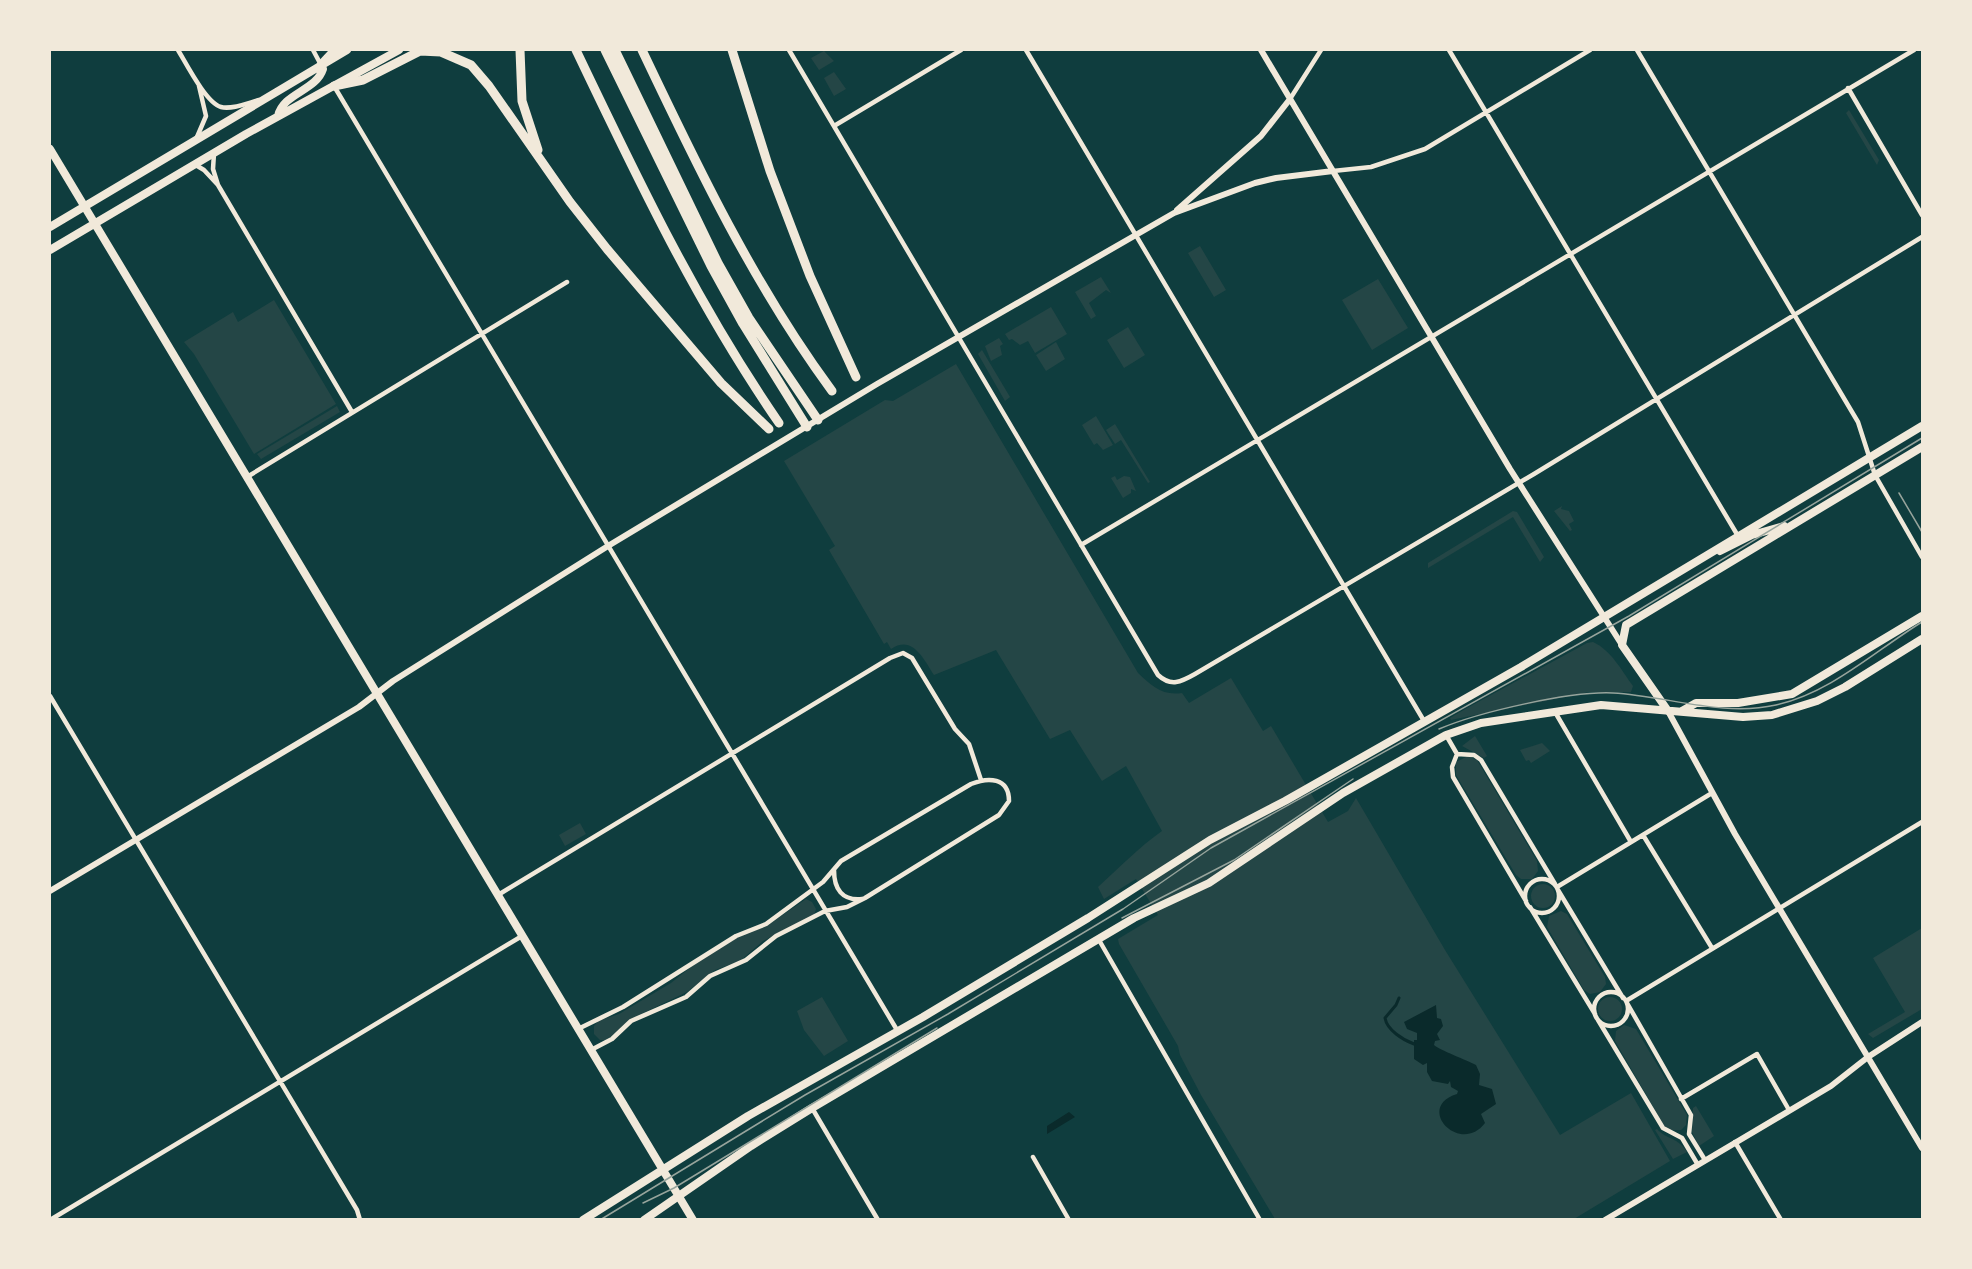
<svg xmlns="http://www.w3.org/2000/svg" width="1972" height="1269" viewBox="0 0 1972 1269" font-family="'Archivo Narrow',sans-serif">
  <rect width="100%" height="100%" fill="#0f3d3e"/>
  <path fill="#244646" d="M824,51l10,10 -15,9 -8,-12z
    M834,72l12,17 -12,7 -10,-18z
    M1849,110l30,50 -2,5 -31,-52z
    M1200,246l26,44 -12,7 -26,-44z
    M1101,277l10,16 -5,-3 -17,13 7,13 -5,3 -16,-27z
    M1378,279l30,49 -36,22 -30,-50z
    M274,300l62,104 -82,50 -60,-100 -10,-12 49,-30 5,10z
    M1051,307l16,27 -32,19 -7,-12 -8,4 -8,-6 -3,1 -4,-6z
    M1128,327l17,28 -21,13 -17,-28z
    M999,338l4,6 -3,2 2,9 -11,6 -6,-15z
    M1056,342l9,17 -19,12 -10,-16z
    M982,350l28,47 -5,4 -27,-47z
    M956,364l182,309c14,13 24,23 44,20l7,10 42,-25 32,53 8,-5 57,96 20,-11 8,-13 89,152 115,185 71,-42 39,68 -96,58h-299l-74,-124 -21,-40 -2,-9 -59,-102 -1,-5 40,-24 -22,-36 -32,20 -6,-12c22,-20 40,-39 64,-56l-36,-65 -24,15 -32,-51 -20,9 -54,-89 -62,25c-10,-16 -22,-41 -43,-26l-4,-7 -3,2 -55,-94 6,-4 -51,-85 101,-61 8,1z
    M337,406l3,6 -79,47 -4,-5z
    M1096,416l17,29 -10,5 -6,-7 -3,2 -12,-20z
    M1115,424l35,58 -2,1 -27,-43 -6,4 -9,-14z
    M1115,476l2,4 7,-4 6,1 6,14 -5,-2v4l-8,5 -12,-20z
    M1562,506l-1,3 8,2 5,10 -5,3 3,6 -2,1 -16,-20z
    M1513,511l4,1 27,45 -4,5 -27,-45 -85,51v-5z
    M1593,642c18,8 29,29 40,44l-2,6h-42l-138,28 -1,-2 17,-10 120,-65z
    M1475,736l12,20 -3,2 -22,-12z
    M1542,743l8,8 -19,12 -2,-3 -3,1 -6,-11z
    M1468,756l9,4 60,101 1,10 -6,8h-11l-5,-4 -60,-100v-13z
    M580,823l6,11 -21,12 -6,-11z
    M1531 896a12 12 0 1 1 24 0a12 12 0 1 1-24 0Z
    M806,899l6,3 4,7 -2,6 -51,26 -23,20 -25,9 -28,22 -50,24 -31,24h-6l-6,-6v-8l4,-5 21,-7 52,-31 25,-20 42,-26 27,-10z
    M1561,911l6,3 38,63 1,7 -6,8 -10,2 -6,-4 -37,-63 2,-11z
    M1922,928v81l-49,29 -5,-4 37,-22 -32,-54z
    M1598 1009a12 12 0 1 1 24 0a12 12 0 1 1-24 0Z
    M822,997l26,44 -24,15 -20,-26 -7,-19z
    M1624,1025l12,4 51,86 -1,10 -5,5h-12l-4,-3 -50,-86 1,-10z
    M1696,1106l18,30 -15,10 -7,-14 1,-24z
    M1657,1129c10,11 21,8 30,23l-14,7 -18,-29z"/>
  <path fill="#0a2a2b" d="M1436,1005l1,13 4,1 2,7 -6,8 3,6 -5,1 -1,4c5,5 33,15 42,20l4,9 -1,11 13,4 4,15 -15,10 4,9c-25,33 -71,-16 -28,-29l1,-3 -7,-4 -1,-6 -2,3 -16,-3 -5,-9v-9l-4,2 -9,-6v-19h3v-7l-10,-4 -3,-7z
    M1069,1112l6,5 -28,17v-8z"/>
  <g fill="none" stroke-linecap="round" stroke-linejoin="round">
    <path stroke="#0a2a2b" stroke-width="3" d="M1399,998l-3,7 -11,13c2,12 18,22 29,26"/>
    <path stroke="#f1e9da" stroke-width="4.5" d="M178,50c8,13 28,53 43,57 10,3 27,-4 38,-7
      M313,50l8,15
      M789,50l369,625c13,12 23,7 37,-1l339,-200 388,-237
      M1026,50l398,671
      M1449,50l289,486
      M1637,50l221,372 17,53 47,82
      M334,86l563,944
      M1848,88l74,127
      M1290,99l31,-49
      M834,126l127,-76
      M197,137l9,-21 -7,-30
      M214,153l-1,16 5,16 134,227
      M194,164l10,6 14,15
      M1333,171l38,-4 54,-18 165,-99
      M247,477l320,-195
      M1081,545l833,-495
      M50,696l307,514 3,10
      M1555,712l76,130
      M1446,735l11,19
      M1457,754l17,1 7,5 74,124
      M1457,754l-5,13 1,10 73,124
      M1643,835l69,113
      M834,870c0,19 8,31 28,29
      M1525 896a17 17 0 1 1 34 0a17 17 0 1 1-34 0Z
      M1557,887l155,-94
      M1558,890l65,108
      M498,895l392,-237 13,-5 9,5 43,71 14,15 12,36
      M1530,907l65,107
      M1099,940l161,280
      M1594 1009a17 17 0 1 1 34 0a17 17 0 1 1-34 0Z
      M1626,1001l296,-179
      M1627,1003l64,112 -2,19 16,26
      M1598,1020l65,108 19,10 16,27
      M578,1029l45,-22 113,-71 30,-12 57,-42 18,-21 130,-77c17,-7 38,-7 38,17l-10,14 -134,83 -18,9 -22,4 -49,25 -30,24 -36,16 -24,21 -55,24 -19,18 -21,11
      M1681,1099l76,-45 32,56
      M812,1108l66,112
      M1735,1142l46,78
      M1033,1157l36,63
      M50,1220l472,-284"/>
    <path stroke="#f1e9da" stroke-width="6" d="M1261,50l249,419 112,176
      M1177,210l84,-74 29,-37
      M1668,711l67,123 187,314
      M50,891l309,-184 34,-26 215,-135 269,-162 297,-171 81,-30 21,-5 57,-7
      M1605,1220l226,-134 37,-29 54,-35"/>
    <path stroke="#f1e9da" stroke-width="8" d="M278,116c5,-23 38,-25 45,-47l-2,-4
      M50,149l643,1071
      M50,227l297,-177
      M50,250l196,-116 153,-84
      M1720,551l32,-16 32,-9
      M1668,711l-46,-66 4,-20 296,-178
      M1682,711l14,-8h42l54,-9 130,-78
      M583,1220l165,-104 175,-99 165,-99 122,-78 75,-39 236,-134 401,-241
      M644,1220l107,-74 61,-38 322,-190 75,-35 134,-90 103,-58 35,-12 120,-18 142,12 29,-2 45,-14 28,-14 77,-48"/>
    <path stroke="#f1e9da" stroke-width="9" d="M520,50l2,51 16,49
      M576,50c62,130 121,254 203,373
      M605,50l106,216 32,58 64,103
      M615,50l103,213 31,55 69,102
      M642,50c56,118 112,235 190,341
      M732,50l38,121 40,105 46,101
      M321,65l14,-15
      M334,86l29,-6 57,-29 21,1 30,13 18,21 81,116 37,47 114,134 48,46"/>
    <path stroke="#97a49c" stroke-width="1.5" d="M1899,493l23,39
      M1439,729c40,-17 131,-38 174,-36 54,3 109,24 163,12 55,-12 100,-55 146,-83
      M1122,918l112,-58 119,-81
      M643,1203l31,-15 263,-160
      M600,1220l205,-125 143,-81 175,-105 88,-61 418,-232 293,-178"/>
  </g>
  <rect width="1972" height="1269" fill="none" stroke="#f1e9da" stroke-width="102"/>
</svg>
